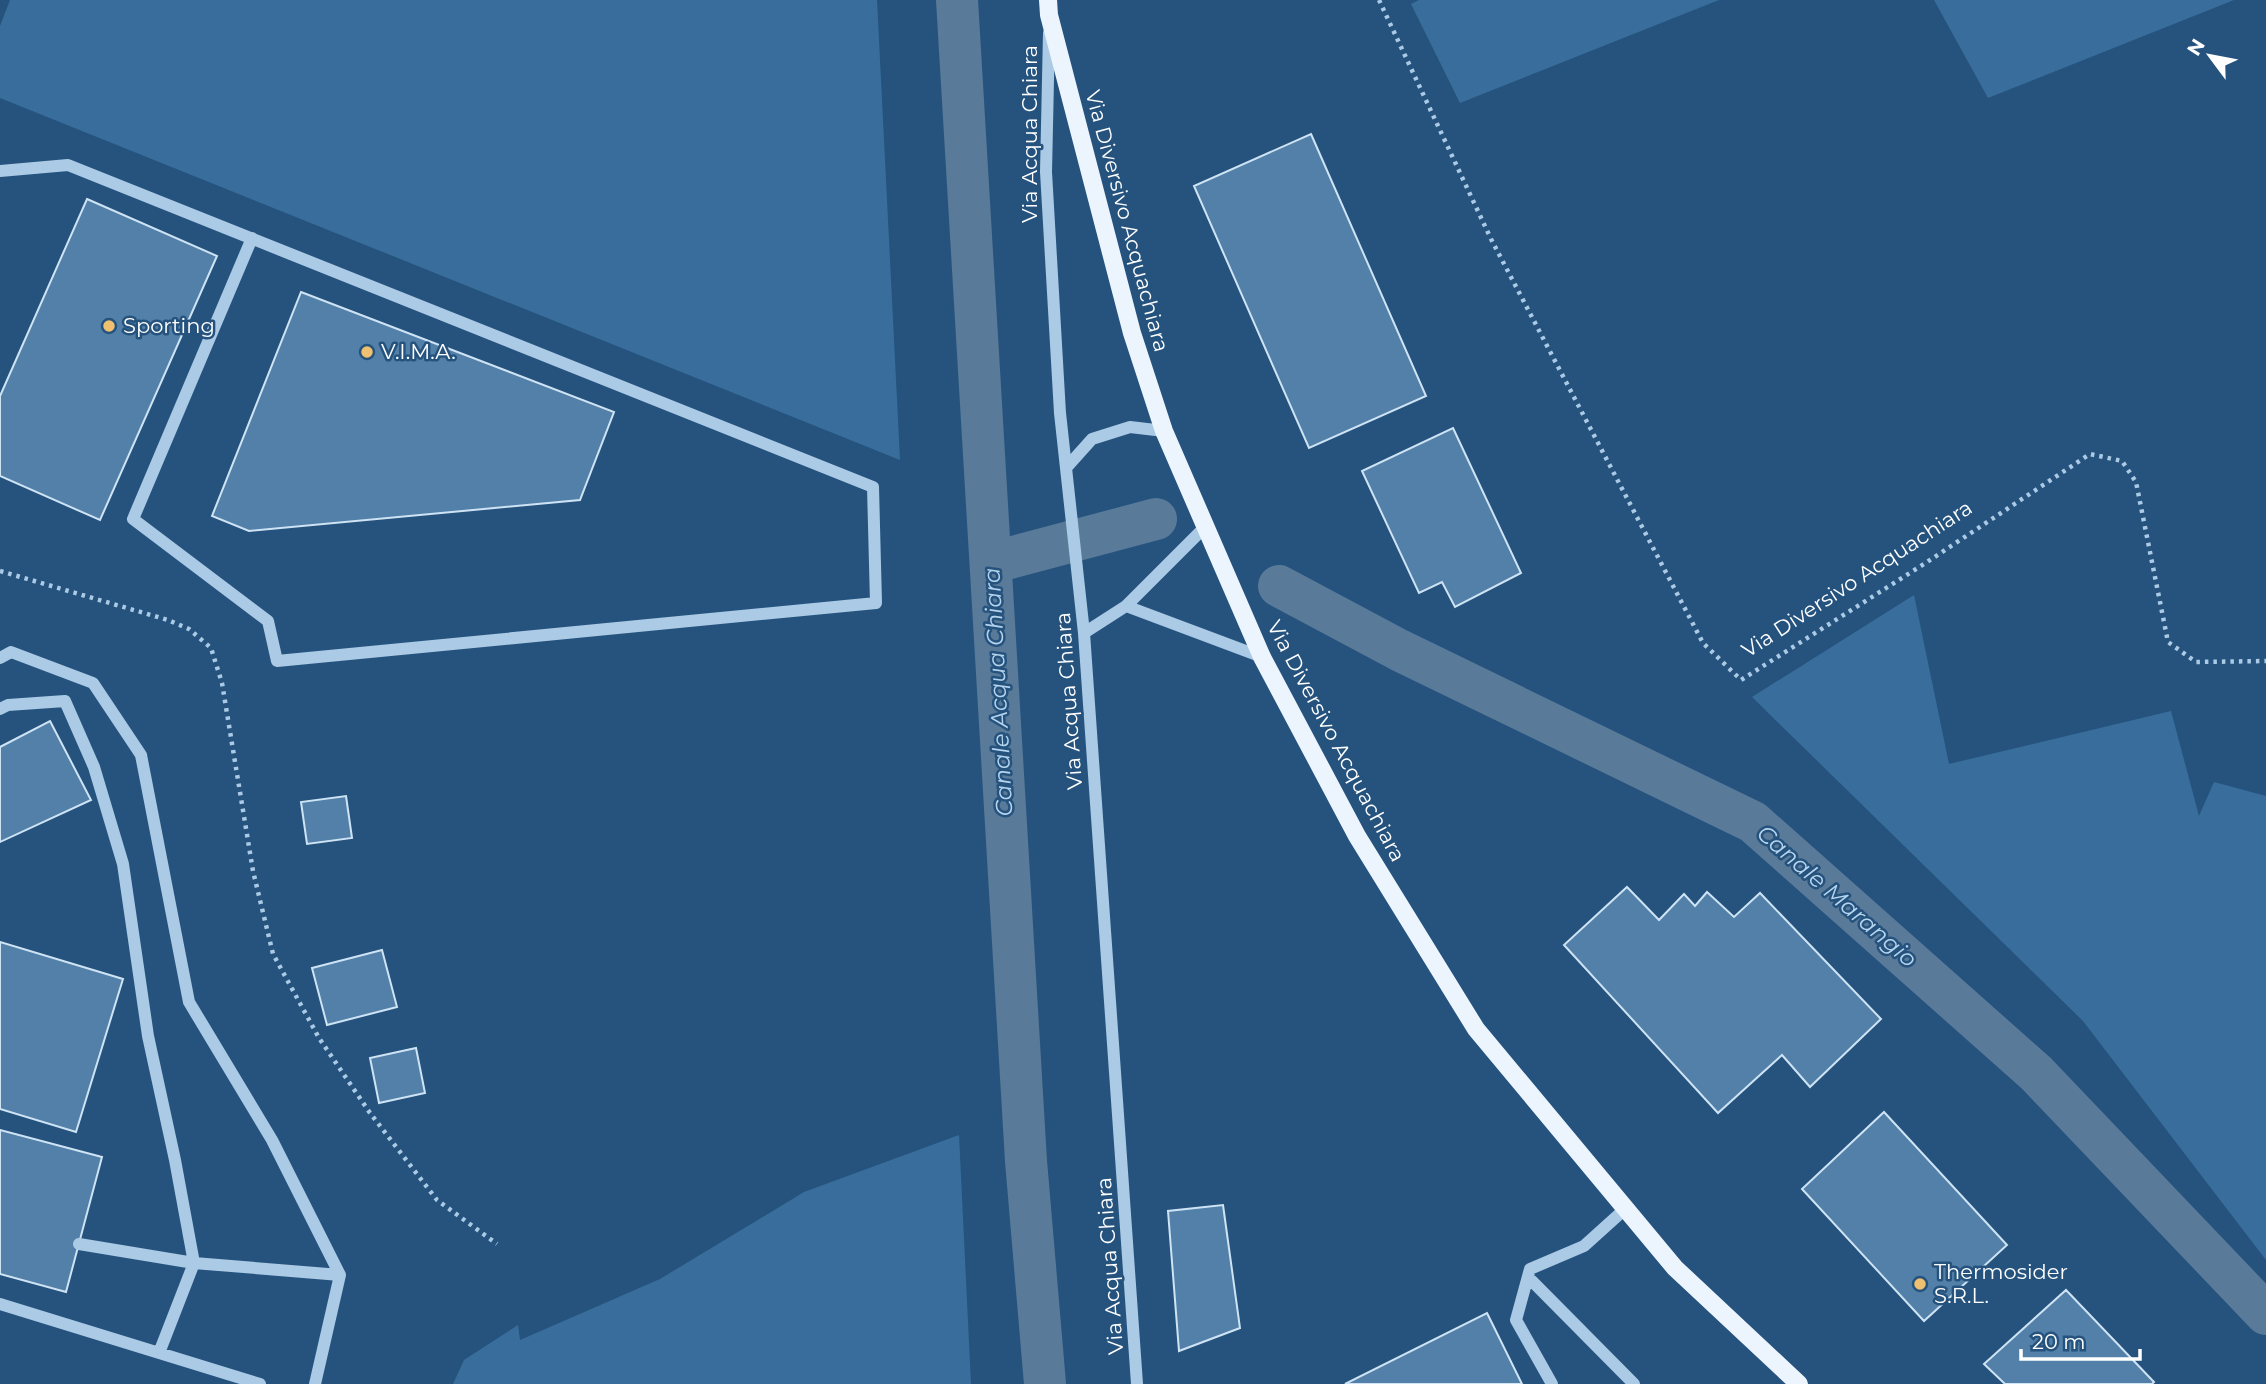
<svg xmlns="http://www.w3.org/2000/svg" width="2266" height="1384" viewBox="0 0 2266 1384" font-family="Montserrat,sans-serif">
  <rect width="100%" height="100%" fill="#25537e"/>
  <path fill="#396e9c" d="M10,0h867l23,460 -900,-362v-72z
    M1419,0h300l-259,103 -49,-99z
    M1934,0h300l-246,98z
    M1914,595l35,169 222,-53 28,105 15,-34 52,14v464l-183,-239 -331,-324z
    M959,1135l12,249h-518l11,-24 54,-35 2,15 140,-61 144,-87z"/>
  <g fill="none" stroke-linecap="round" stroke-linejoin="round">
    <path stroke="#597a98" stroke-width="42" d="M957,0l69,1161 19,223
      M991,563l165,-44
      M1279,586l120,64 354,172 283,251 230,241"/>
  </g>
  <path fill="#5280a9" stroke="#cee3f4" stroke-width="2" d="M1311,134l115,262 -117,52 -115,-262z
    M87,199l130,57 -117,264 -100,-44v-80z
    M301,292l313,120 -34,88 -331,31 -37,-15z
    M1453,428l68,145 -66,34 -13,-25 -23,11 -57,-122z
    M50,721l41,79 -91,42v-95z
    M346,796l6,42 -45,6 -6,-42z
    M1627,887l32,33 25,-26 11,12 12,-14 27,25 26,-24 121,126 -71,68 -28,-32 -64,58 -154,-168z
    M0,942l123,37 -47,153 -76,-23z
    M382,950l15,57 -70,18 -15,-57z
    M416,1048l9,45 -46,10 -9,-45z
    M1884,1112l123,133 -83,76 -122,-132z
    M0,1130l102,27 -36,135 -66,-18z
    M1223,1205l17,123 -61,23 -11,-140z
    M2066,1290l88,92 -2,2h-147l-21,-20z
    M1487,1313l35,71h-177z"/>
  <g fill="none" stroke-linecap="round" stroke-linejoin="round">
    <path stroke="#abcae5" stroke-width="4.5" stroke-dasharray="3.5 5" stroke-linecap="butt" d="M1379,0l112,239 212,404 38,37 183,-116 166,-110 32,7 14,21 32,160 28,20 70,-1
      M0,571l168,49 21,9 22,19 11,35 31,188 20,83 46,84 51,75 67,87 60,44"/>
    <path stroke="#abcae5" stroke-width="12" d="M1049,33l-3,139 14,241 24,220 53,751
      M0,171l68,-6 805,322 3,116 -599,58 -9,-40 -135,-102 119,-281
      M1066,468l26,-29 38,-12 34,4
      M1126,606l80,-80
      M1084,633l42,-27 136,51
      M0,658l11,-6 82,31 48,72 48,247 83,138 68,135 -25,109
      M0,709l8,-4 57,-4 29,66 29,97 25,172 27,124 19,103 -35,90
      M79,1244l115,19 146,12
      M1528,1277l106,107
      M0,1304l260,80
      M1552,1384l-36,-64 14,-51 54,-23 41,-37"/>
    <path stroke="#ecf4fd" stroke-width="18" d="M1048,0l1,15 83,318 32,98 98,226 95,179 119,193 199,239 124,116"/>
  </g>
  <g fill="#efc070" stroke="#25537e" stroke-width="2.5">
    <circle cx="109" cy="326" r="7"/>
    <circle cx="367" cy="352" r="7"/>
    <circle cx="1920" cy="1284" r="7"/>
  </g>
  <g text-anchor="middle" stroke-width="5" stroke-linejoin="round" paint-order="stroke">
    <g font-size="21" fill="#fff" stroke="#25537e">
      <text transform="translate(1030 134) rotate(-90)" y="7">Via Acqua Chiara</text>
      <text transform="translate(1127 221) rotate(75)" y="7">Via Diversivo Acquachiara</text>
      <text transform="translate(1857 579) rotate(-33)" y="7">Via Diversivo Acquachiara</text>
      <text transform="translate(1069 701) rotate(-94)" y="7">Via Acqua Chiara</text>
      <text transform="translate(1336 741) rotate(62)" y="7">Via Diversivo Acquachiara</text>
      <text transform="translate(1110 1266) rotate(-94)" y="7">Via Acqua Chiara</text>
    </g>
    <g font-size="21" fill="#fff" stroke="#25537e" text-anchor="start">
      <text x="123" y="333">Sporting</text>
      <text x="381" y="359">V.I.M.A.</text>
      <text x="1934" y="1279">Thermosider<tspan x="1934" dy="24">S.R.L.</tspan></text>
    </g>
    <g font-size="23" font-style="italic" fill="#b6d4ed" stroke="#25537e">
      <text transform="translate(998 692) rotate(-93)" y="8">Canale Acqua Chiara</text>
      <text transform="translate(1837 896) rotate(41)" y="8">Canale Marangio</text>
    </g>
  </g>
  <g transform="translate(2210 56) rotate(302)" stroke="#25537e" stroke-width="5" paint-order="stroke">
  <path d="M0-5L12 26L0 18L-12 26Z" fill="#ffffff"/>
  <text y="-10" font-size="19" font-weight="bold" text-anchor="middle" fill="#ffffff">N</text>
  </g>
  <path d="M2021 1349v10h119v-10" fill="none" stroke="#ffffff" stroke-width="3.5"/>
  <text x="2032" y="1349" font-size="21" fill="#ffffff" stroke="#25537e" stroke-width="5" paint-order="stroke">20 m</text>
</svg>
